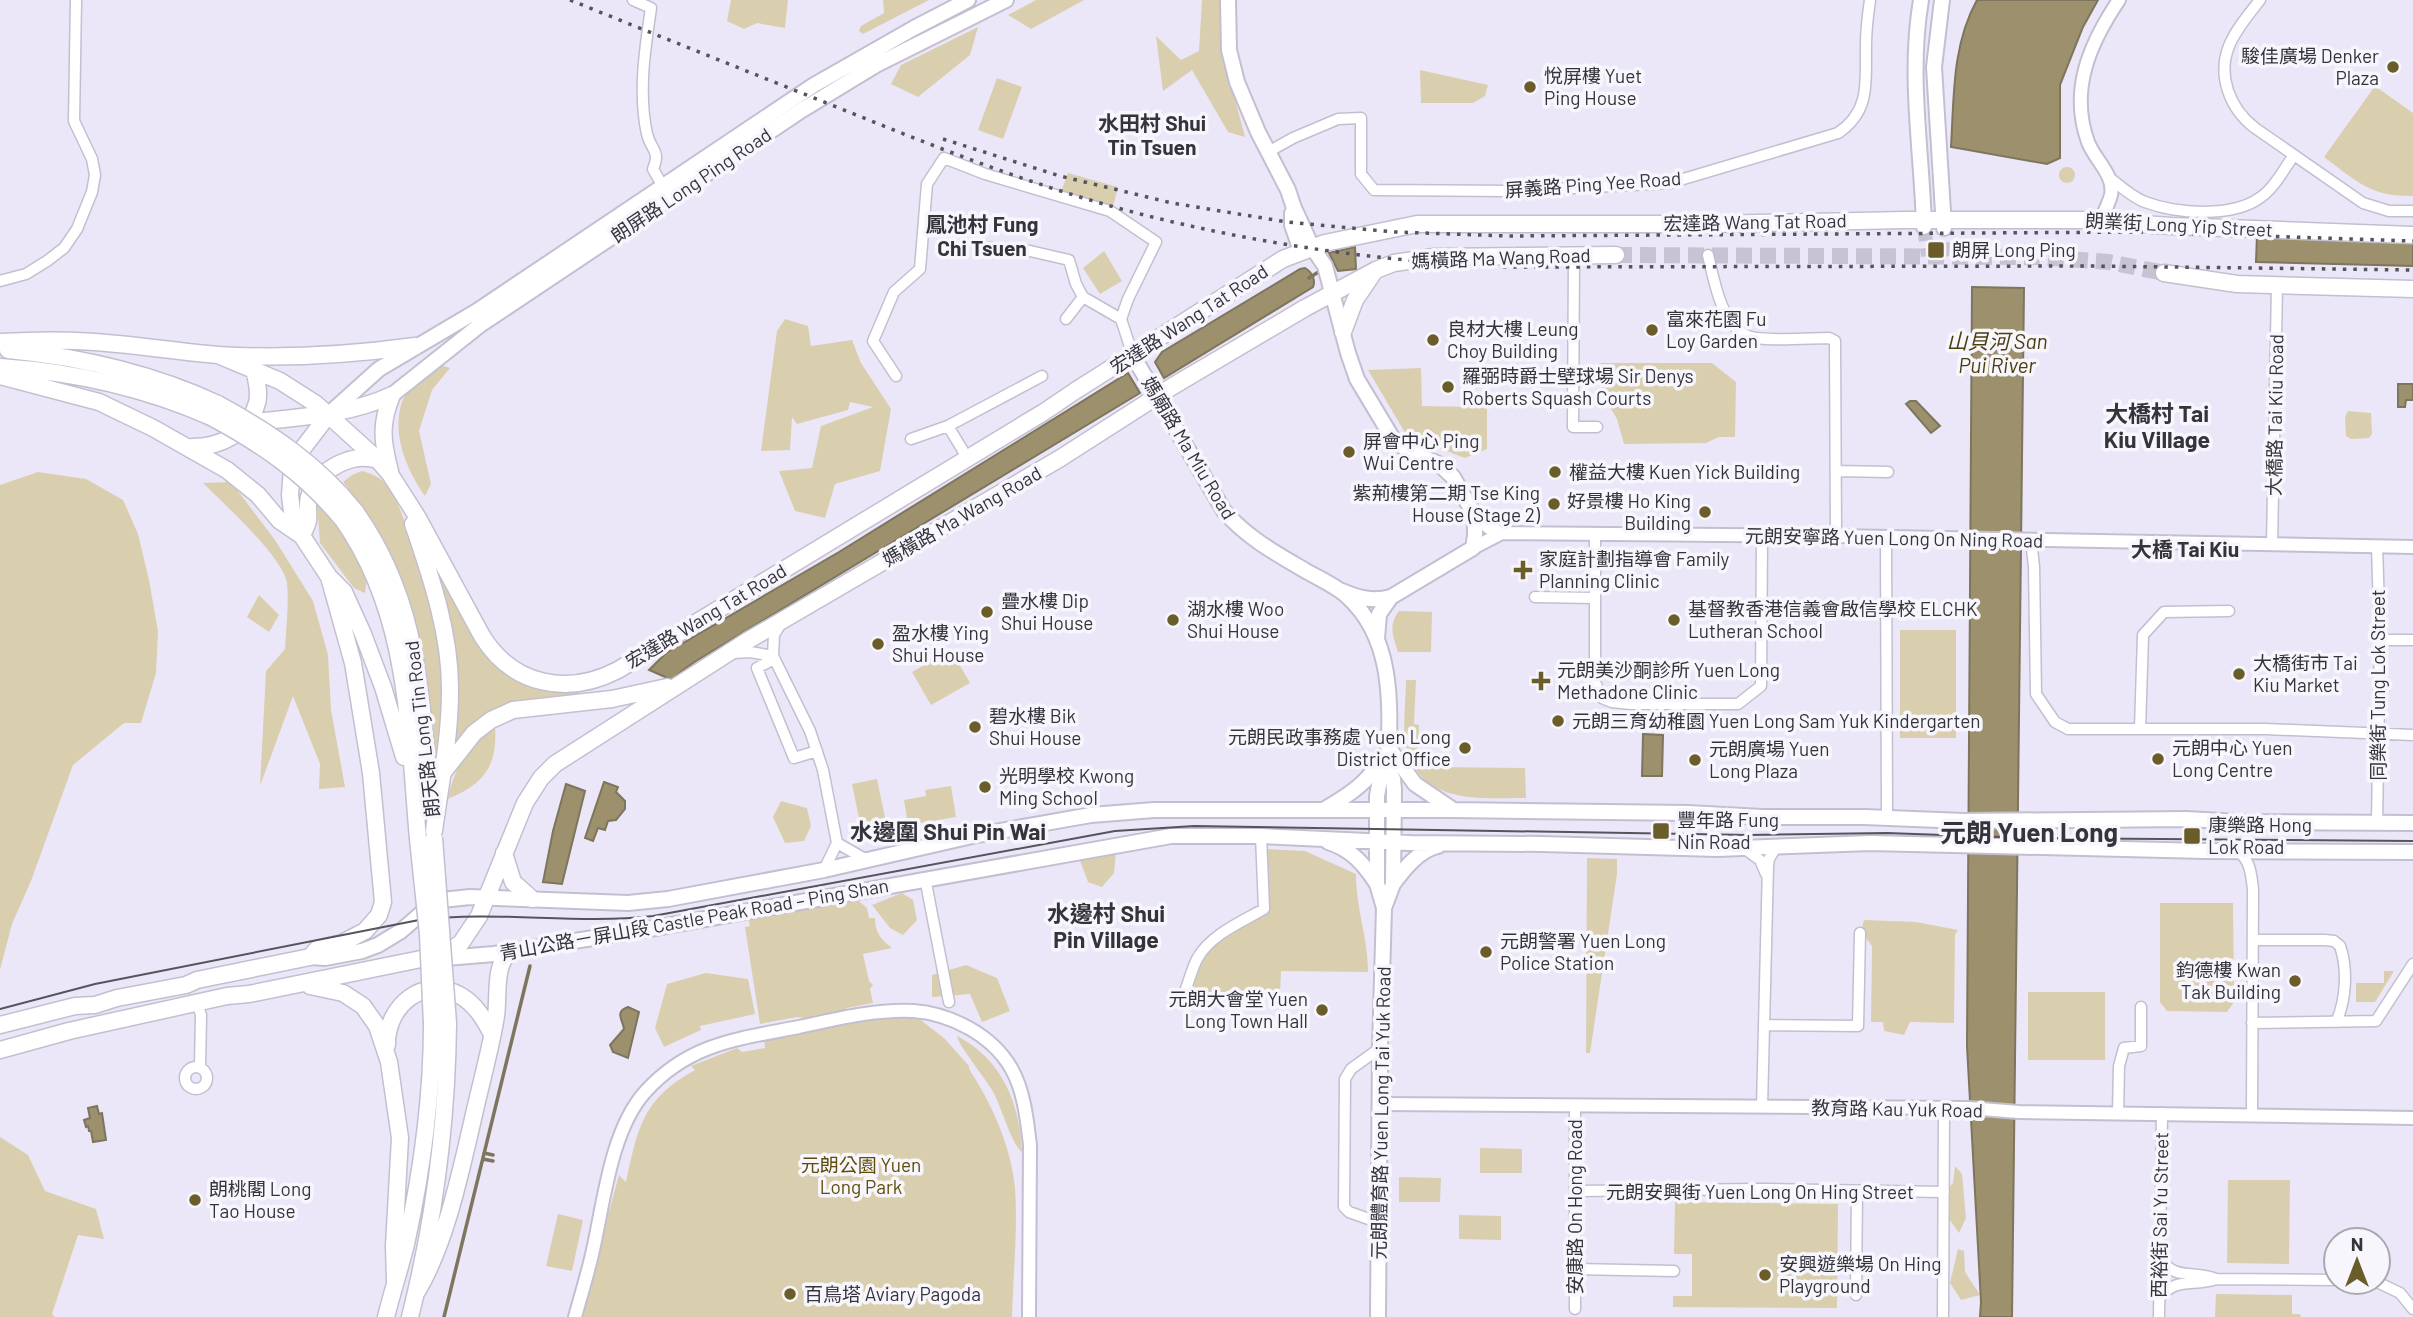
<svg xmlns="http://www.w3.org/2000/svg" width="2413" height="1317" viewBox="0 0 2413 1317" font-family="Barlow,'Noto Sans TC',sans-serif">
  <rect width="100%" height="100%" fill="#ece7f8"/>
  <path fill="#d9cfaf" d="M731,0h57l-3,28 -28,-5 -13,6 -17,-8z
    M883,0h46l-66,34 -4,-3 2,-5 23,-13z
    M1036,0h48l-53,29 -23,-14z
    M1202,0h19l3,58 21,79 -17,-5 -36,-62 -29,21 -7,-55 25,24 18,-9z
    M978,27l-8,28 -52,42 -27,-13 10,-19z
    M1420,70l68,15 -3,11 -12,7h-52z
    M997,78l25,9 -19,52 -25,-9z
    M2375,86l38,27v83c-42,1 -57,-15 -89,-39z
    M2059 175a8 8 0 1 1 16 0a8 8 0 1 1-16 0Z
    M1068,173l50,14 -5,20 -52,-15z
    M1104,251l18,30 -22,13 -17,-26z
    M785,319l23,7 3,20 41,-6 9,23 30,46 -11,62 -45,13 -10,34 -30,-7 -16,-40 33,-3 9,-42 52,-19 -23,-5 -2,8 -51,14 -5,-7 -2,33 -29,1 16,-120z
    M433,363l17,5 -18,22 -13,41 12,53 -6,12c-18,-25 -34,-63 -23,-94 4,-11 23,-28 31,-39z
    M1598,363h114l24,19 -1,55h-16l-13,6 -82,1 -7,-25 -14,-23z
    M1421,368l1,38 52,1 1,-13h12v55l-22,9 -53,-20 -8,-7 -36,-61z
    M2348,411l23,2 1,21 -3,4 -18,1 -5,-3 -1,-19z
    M362,471c8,2 17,6 23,12 12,14 17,32 23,48 19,53 32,105 34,162 2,28 -2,57 -5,85 -10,-84 -14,-174 -59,-248 -10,-17 -23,-32 -35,-48l9,-7z
    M38,472l48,7 37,21 15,34 11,46 9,51 -2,42 -15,50h-17l-51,42 -42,116 -19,43 -12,46v-485z
    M231,482l44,58 38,61 15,54 3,55 14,77 -26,2 1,-25 -27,-68 -33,90 6,-115 19,-22c1,-22 4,-45 2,-66 -4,-26 -64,-80 -84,-100z
    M317,503c13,8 43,58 48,74 2,4 1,11 0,16l-11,-5 -34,-45z
    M423,538c19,36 54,120 89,139 24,12 52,15 78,18l-63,5 -23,7 -49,39 2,-41z
    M259,595l20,20 -10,17 -22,-15z
    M1399,611l33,1 -1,40h-33c-5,-15 -10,-27 1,-41z
    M1900,630h56v108h-56z
    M951,650l19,33 -39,22 -19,-33z
    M1406,680h10l-2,44 5,1 -1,29 12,1v12l95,1 1,30c-43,0 -99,7 -118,-43 -7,-18 -2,-54 -2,-75z
    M495,726c3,40 -11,58 -47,73 5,-29 21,-58 47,-73z
    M877,779l9,43 -25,6 -9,-44z
    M951,786l5,31 -48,8 -4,-25 22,-4 -1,-6z
    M781,801l26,7 4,18 -7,15 -19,2 -12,-26z
    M1266,849l39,2 51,23c0,35 12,63 12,98l-87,-1 -1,23h-92l18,-44 61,-45z
    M1116,852l-2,21 -12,14 -14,-5 -9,-24z
    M1587,858l30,1v15l-27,179h-4z
    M902,893l11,7 4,20 -14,15 -13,-7 -18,-23z
    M854,897l13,11 2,10h6c0,15 6,21 17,30l-29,6 6,27 4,4 -3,4 3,14 -26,5 -19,13 -31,-4 -37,7 -15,-97 5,-1 -2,-10 14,-15z
    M2160,903h73l1,99 -7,10 -60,-1 -7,-9z
    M1864,920l52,2 42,8 -3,5 -1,88 -44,-1 -6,13 -20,-4 -1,-9h-12l1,-76 -11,-15z
    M966,965l31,13 13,33 -28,11 -12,-28 -38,3v-22z
    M2384,971h10l-19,31h-19v-19h28z
    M706,973l42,6 7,35 -55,12 1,4 -37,17 -9,-19 12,-44z
    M2028,992h77v68h-77z
    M894,1017l24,1 26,20 25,28v3c23,35 42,77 46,119 3,42 -2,87 -3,129h-432l39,-142 7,7c12,-54 16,-83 69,-112l-4,-4 46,-18 5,4 23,-4 -1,-9 87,-16z
    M957,1036c45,23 63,68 65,116 -10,-7 -21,-46 -29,-60 -7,-13 -35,-47 -36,-56z
    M0,1137l28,18 17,36 51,18 8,30 -26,-4 -26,79 3,3h-55z
    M1480,1148l42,1v24h-42z
    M1955,1166l7,8 4,44 -7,15 -22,-31 16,-19z
    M1399,1177l42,1 -1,24h-41z
    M2228,1180h62l-1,84 -62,-1z
    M1675,1202l163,2 -1,104 -164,-1v-11h19v-42h-18z
    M558,1214l25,6 -11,51 -26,-5z
    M1459,1215l42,1v24l-42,-1z
    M1958,1249l6,2 1,21 15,23 -19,5 -11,-17z
    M2216,1294l76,1v19h8l1,3h-86z"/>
  <path fill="#9c916c" stroke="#7d755d" stroke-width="2" d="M1977,0h121l-15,27 -23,58v73l-13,6 -96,-17c3,-50 1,-102 26,-147z
    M2257,235l156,7v24l-157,-4z
    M1355,247l1,22 -18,2 -9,-18z
    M1305,268c7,4 11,12 8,19l-149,91 -9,-16 7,-10 138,-83z
    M1972,287l52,1 -12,1029h-32l1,-15 -14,-256z
    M1128,373l12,20 -444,268 -14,10 -10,9 -23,-10 17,-17 173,-101z
    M2398,384h15v16h-7l-1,7h-7z
    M1910,401h6l24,25 -9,7 -25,-29z
    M1643,734l20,1 -1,41h-20z
    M604,782l14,5 -2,5 9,9v8l-9,11 -8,1 -3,9 -7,-2 -5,13 -8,-3z
    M566,784l19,7 -23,93 -19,-2 10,-51z
    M628,1007l11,5 -11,46 -15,-6 -3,-7 14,-16c-1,-9 -10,-17 4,-22z
    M97,1106l2,8 3,-1 4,27 -13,2 -2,-11h-2l-1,-5 -2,1 -2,-7 6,-2 -2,-10z"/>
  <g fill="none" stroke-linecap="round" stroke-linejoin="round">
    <path stroke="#7d755d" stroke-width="3.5" d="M1309,278l14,-9
      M484,1153l9,2
      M483,1159l10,2
      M444,1317l86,-351"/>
    <path stroke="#c8c3d2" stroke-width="14" stroke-dasharray="14 7" stroke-linecap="butt" d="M1924,227l4,29
      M1942,256l2,-28"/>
    <path stroke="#c8c3d2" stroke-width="16" stroke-dasharray="16 8" stroke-linecap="butt" d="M1616,255l422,2 71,5 55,11"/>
    <g stroke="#c4bfd0" stroke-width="13">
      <path id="minor" d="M633,0l18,8c-6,40 -13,85 -4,126 4,17 14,16 6,35l9,16
        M2260,0c-11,14 -24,29 -31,46 -12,30 1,63 26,82l108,75 26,8h24
        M1268,152l25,-14 45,-19 23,-1v56l13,16 139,1 157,-8 168,-50c34,-23 27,-53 28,-89 0,-15 2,-30 4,-44
        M2110,178c11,9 22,19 35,24 32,12 88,16 116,-5 14,-10 23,-28 33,-42
        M980,247l50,4 39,9 7,24 7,13 38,22 12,37
        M1708,255c6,25 13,70 40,81 14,6 63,2 81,2l6,3 1,195
        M1574,256l-1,171h24
        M0,281l26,-7 21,-13 17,-13 13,-19 15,-37 3,-17 -3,-16 -18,-38 2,-121
        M1066,319l17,-22
        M896,376l-23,-35 21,-49 26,-23 7,-85 17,-26 41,16 125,37 46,31 -28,57 -7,20
        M948,426l20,33
        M911,439l37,-13 94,-50
        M1836,471l52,1
        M1595,534v148l7,16 10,4 19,2h107l23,-18 1,-151
        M1886,538l1,280
        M2031,541l3,25 2,128 19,28 13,7h197l148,6
        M2272,545l5,-259
        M1535,597l60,1
        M780,625l-6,10 -1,21 37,75 13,39 14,73 -13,27
        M2380,640h33
        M732,653l18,-1 23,4
        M774,659l-17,9 37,90 23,-7
        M2140,729l3,-94 21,-23 65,-1
        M2377,823l3,-183 -3,-94
        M837,843l28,16
        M1745,849l15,11 6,14
        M2238,851c13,11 13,23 15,38l-1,226
        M925,878l24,124
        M2253,940h72l9,1 6,5c8,23 6,55 -4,76
        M1185,991c4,-10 7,-22 12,-32 13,-24 44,-37 67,-50l-3,-73
        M197,1003l4,12 -1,52
        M2252,1023l124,-2 37,-57
        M1764,1025l94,1 2,-93
        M185 1078a11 11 0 1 1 22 0a11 11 0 1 1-22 0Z
        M1762,1107l6,-242 1,-6 7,-12
        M2118,1113l1,-47 5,-18 17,-2v-39
        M1576,1191l186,-2 182,3
        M1380,1223l-31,-11 -5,-5 1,-128 6,-10 29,-21
        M2161,1258c12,23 34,12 55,21
        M1575,1269l99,2
        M2377,1282l23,11 13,16
        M1856,1295l1,-104
        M2159,1299c16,-23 34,-12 57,-20l120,1
        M1575,1309v-203
        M1943,1317l1,-209
        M2159,1317l3,-204"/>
    </g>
    <g stroke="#c4bfd0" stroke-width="16">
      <path id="tertiary" d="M2101,220c3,-8 8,-17 10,-25 4,-20 -17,-36 -23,-53 -19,-52 2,-99 31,-142
        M1475,516l14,12 13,5
        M1473,548l29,-15 334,3 577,11
        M1380,1104l588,4 51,4 394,6
        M575,1317c6,-22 13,-44 18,-67 11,-49 18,-121 53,-159 44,-48 92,-52 153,-64 36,-8 77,-18 115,-16 37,3 78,24 97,57 13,22 16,52 19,77l-1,172"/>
    </g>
    <g stroke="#c4bfd0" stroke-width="18">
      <path id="secondary" d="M1228,0l1,50 8,32 21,50 30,58 6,18 18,39 13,19 23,87 9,26 36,60 17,13 29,12 14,13 22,39v19l-2,13 -82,49c-18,5 -33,1 -49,-6
        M1921,0c-13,76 1,151 3,227
        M1942,0l-8,67 10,161
        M1292,213v12l9,26
        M1133,356l91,155c23,27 53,43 82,60 14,8 30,15 41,25 49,44 43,114 41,173
        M392,395l88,-70 322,-215 74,-45 130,-65
        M329,414l50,-45 98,-58 337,-226 100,-57 54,-28
        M1377,639l2,-25 12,-17
        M1388,747l27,37 37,25
        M1325,809c22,-13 45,-27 56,-51
        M1328,842c23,7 36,22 49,42
        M1393,884c11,-15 26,-34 45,-38
        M1384,908l9,-24 1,-94 -1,-11 -5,-10
        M310,957l15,1 37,-7 16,-6 23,-14 30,-26 11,-5 28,-3 158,6 40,-4 156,-29 148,-34 119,-21 63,-5h299l235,3 74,4h102l100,4 223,-2 51,3 175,1
        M434,959l60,-5 155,-25 522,-93h90l149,7 132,1 175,5 153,-6 335,8 208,1
        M1378,1317l2,-269 4,-140 -7,-24v-88l3,-17 8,-10"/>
    </g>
    <g stroke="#c4bfd0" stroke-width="19">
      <path id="primary" d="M2164,273l73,11 176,5
        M1343,332l12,-32 19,-28
        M0,342c36,-2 71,-3 107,1 37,3 74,9 111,12 67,4 131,0 197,-9
        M8,350c73,7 143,23 210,54
        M218,355l62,26 36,23 62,56 12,14 28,44 64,118c31,50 86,60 136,34l426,-258 31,-21 208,-132 42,-16 92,-19h296l191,-4h182l85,6 242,9
        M0,367c74,5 143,20 211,50
        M0,376l99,26 54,26 74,42 31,25 22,26 22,15
        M247,423c49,-6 100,-7 145,-28
        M192,447c29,0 57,-14 65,-44 3,-11 -1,-24 -3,-34
        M390,471c-8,-30 -10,-47 2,-76
        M355,511c66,93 65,187 76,295
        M343,520c67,96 65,208 75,319
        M413,524c18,53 38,111 37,168 0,47 -10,93 -16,139
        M302,536c1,-4 5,-10 6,-15 1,-9 -2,-18 2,-27 10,-26 43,-42 68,-34
        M329,577l15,15 19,42 20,53 21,70
        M444,771l30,-38 17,-13 22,-10 99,-11 55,-12
        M504,853l9,29 19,17
        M310,986l33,7 20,13 14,20 12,36 11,76 -6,108 1,35
        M0,1025l75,-19 20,-1 22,-7 69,-13 11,-5 113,-23 7,-8 25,-6 23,-12 14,-16 4,-13 -12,-129 -18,-110 -24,-86 -27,-41 -10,-24 -2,-17 2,-26 8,-17 29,-38
        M387,1045c-1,-39 37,-71 74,-49 15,9 23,23 31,38
        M0,1050l69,-19 158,-35 22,-2 172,-35 29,-9 11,-7 18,-27 46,-113 16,-25 14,-14 192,-123 312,-182 114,-73 132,-78 71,-38 18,-7 40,-6 182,-2
        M416,1293c30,-48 46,-127 59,-183 7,-31 16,-63 21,-94 3,-20 -3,-54 16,-65
        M386,1317c6,-24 14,-49 20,-73 16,-73 26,-146 26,-220
        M410,1317c24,-95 37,-195 38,-294"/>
    </g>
    <use href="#minor" stroke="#fff" stroke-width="10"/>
    <use href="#tertiary" stroke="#fff" stroke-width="12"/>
    <use href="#secondary" stroke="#fff" stroke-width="14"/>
    <use href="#primary" stroke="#fff" stroke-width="16"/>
    <path stroke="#55535b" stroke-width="2" d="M0,1009l95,-25 324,-64c78,-10 156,5 234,-4l462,-85 79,-5 555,9 138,-2 140,5 386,3"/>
    <path stroke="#55535b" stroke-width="3.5" stroke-dasharray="3.5 7" stroke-linecap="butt" d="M570,0c89,36 179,72 269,108 89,36 177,71 268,97 132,37 266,56 401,62l582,-1 323,4
      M943,139l117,37 112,27 115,19 107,10 115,4 631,-4 273,9"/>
    <g stroke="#c4bfd0" stroke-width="19" stroke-linecap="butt">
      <path id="primary-bridge" d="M218,404c53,29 99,60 137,107
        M211,417c51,27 95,58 132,103
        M434,838l14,185
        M418,839l10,95 4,90"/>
    </g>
    <use href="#primary-bridge" stroke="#fff" stroke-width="16"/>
  </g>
  <g fill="#6b5d2a" stroke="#f8f6fd" stroke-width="2.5">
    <circle cx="2393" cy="67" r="7"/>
    <circle cx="1530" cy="87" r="7"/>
    <rect x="1927" y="241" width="18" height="18" rx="3.5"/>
    <circle cx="1652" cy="330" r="7"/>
    <circle cx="1433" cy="340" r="7"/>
    <circle cx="1448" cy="387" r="7"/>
    <circle cx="1349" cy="452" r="7"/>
    <circle cx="1555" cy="472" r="7"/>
    <circle cx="1554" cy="504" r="7"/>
    <circle cx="1705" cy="512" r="7"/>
    <path d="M1519.5 559.5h7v7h7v7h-7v7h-7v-7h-7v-7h7z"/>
    <circle cx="987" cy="612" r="7"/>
    <circle cx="1173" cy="620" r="7"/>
    <circle cx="1674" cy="620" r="7"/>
    <circle cx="878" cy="644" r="7"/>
    <circle cx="2239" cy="674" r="7"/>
    <path d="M1537.5 670.5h7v7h7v7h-7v7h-7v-7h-7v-7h7z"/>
    <circle cx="1558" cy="721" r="7"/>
    <circle cx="975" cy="727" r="7"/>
    <circle cx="1465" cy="748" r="7"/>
    <circle cx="2158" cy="759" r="7"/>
    <circle cx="1695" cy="760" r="7"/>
    <circle cx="985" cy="787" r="7"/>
    <rect x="1652" y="822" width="18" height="18" rx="3.5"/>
    <rect x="2183" y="827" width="18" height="18" rx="3.5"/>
    <circle cx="1486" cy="952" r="7"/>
    <circle cx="2295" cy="981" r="7"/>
    <circle cx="1322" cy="1010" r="7"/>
    <circle cx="195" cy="1200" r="7"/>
    <circle cx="1765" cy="1275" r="7"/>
    <circle cx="790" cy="1294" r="7"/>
  </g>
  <g text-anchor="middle" stroke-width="7" stroke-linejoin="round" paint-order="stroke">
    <g font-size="19" fill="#36343b" stroke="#f8f6fd" text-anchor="start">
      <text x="2379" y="63" text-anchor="end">駿佳廣場 Denker<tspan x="2379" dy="22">Plaza</tspan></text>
      <text x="1544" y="83">悅屏樓 Yuet<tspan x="1544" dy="22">Ping House</tspan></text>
      <text x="1952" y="257">朗屏 Long Ping</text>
      <text x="1666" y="326">富來花園 Fu<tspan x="1666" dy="22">Loy Garden</tspan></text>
      <text x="1447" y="336">良材大樓 Leung<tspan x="1447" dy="22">Choy Building</tspan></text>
      <text x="1462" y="383">羅弼時爵士壁球場 Sir Denys<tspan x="1462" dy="22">Roberts Squash Courts</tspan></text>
      <text x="1363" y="448">屏會中心 Ping<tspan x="1363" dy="22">Wui Centre</tspan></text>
      <text x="1569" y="479">權益大樓 Kuen Yick Building</text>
      <text x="1540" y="500" text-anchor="end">紫荊樓第二期 Tse King<tspan x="1540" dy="22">House (Stage 2)</tspan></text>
      <text x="1691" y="508" text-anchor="end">好景樓 Ho King<tspan x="1691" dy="22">Building</tspan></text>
      <text x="1539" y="566">家庭計劃指導會 Family<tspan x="1539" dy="22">Planning Clinic</tspan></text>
      <text x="1001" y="608">疊水樓 Dip<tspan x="1001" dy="22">Shui House</tspan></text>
      <text x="1187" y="616">湖水樓 Woo<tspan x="1187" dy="22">Shui House</tspan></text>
      <text x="1688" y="616">基督教香港信義會啟信學校 ELCHK<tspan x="1688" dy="22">Lutheran School</tspan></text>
      <text x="892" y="640">盈水樓 Ying<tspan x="892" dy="22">Shui House</tspan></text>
      <text x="2253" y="670">大橋街市 Tai<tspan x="2253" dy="22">Kiu Market</tspan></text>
      <text x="1557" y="677">元朗美沙酮診所 Yuen Long<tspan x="1557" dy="22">Methadone Clinic</tspan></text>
      <text x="989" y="723">碧水樓 Bik<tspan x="989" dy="22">Shui House</tspan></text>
      <text x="1572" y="728">元朗三育幼稚園 Yuen Long Sam Yuk Kindergarten</text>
      <text x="1451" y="744" text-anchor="end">元朗民政事務處 Yuen Long<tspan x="1451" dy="22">District Office</tspan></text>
      <text x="2172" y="755">元朗中心 Yuen<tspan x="2172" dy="22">Long Centre</tspan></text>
      <text x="1709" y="756">元朗廣場 Yuen<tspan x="1709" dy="22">Long Plaza</tspan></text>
      <text x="999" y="783">光明學校 Kwong<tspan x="999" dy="22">Ming School</tspan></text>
      <text x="1677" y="827">豐年路 Fung<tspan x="1677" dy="22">Nin Road</tspan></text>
      <text x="2208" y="832">康樂路 Hong<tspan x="2208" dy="22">Lok Road</tspan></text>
      <text x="1500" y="948">元朗警署 Yuen Long<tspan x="1500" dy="22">Police Station</tspan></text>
      <text x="2281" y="977" text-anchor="end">鈞德樓 Kwan<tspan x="2281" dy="22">Tak Building</tspan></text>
      <text x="1308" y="1006" text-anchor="end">元朗大會堂 Yuen<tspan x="1308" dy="22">Long Town Hall</tspan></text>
      <text x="209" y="1196">朗桃閣 Long<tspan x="209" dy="22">Tao House</tspan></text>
      <text x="1779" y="1271">安興遊樂場 On Hing<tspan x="1779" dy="22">Playground</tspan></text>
      <text x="804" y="1301">百鳥塔 Aviary Pagoda</text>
    </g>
    <g font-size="19" fill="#36343b" stroke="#f8f6fd">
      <text transform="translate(1593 184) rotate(-4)" y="7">屏義路 Ping Yee Road</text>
      <text transform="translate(691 185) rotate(-34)" y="7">朗屏路 Long Ping Road</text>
      <text transform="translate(1755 222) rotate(-1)" y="7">宏達路 Wang Tat Road</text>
      <text transform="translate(2179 225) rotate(3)" y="7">朗業街 Long Yip Street</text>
      <text transform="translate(1501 258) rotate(-2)" y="7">媽橫路 Ma Wang Road</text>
      <text transform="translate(1189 319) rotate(-33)" y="7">宏達路 Wang Tat Road</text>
      <text transform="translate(2275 415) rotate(-89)" y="7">大橋路 Tai Kiu Road</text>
      <text transform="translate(1189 448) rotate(59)" y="7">媽廟路 Ma Miu Road</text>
      <text transform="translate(962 516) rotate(-30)" y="7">媽橫路 Ma Wang Road</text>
      <text transform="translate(1894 538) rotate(1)" y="7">元朗安寧路 Yuen Long On Ning Road</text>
      <text transform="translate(706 616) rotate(-31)" y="7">宏達路 Wang Tat Road</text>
      <text transform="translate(2378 685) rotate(-90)" y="7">同樂街 Tung Lok Street</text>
      <text transform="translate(422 729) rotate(-97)" y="7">朗天路 Long Tin Road</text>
      <text transform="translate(694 919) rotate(-10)" y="7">青山公路－屏山段 Castle Peak Road – Ping Shan</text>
      <text transform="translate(1897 1109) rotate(1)" y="7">教育路 Kau Yuk Road</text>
      <text transform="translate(1381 1113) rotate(-89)" y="7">元朗體育路 Yuen Long Tai Yuk Road</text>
      <text x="1760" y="1199">元朗安興街 Yuen Long On Hing Street</text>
      <text transform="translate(1575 1207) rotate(-90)" y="7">安康路 On Hong Road</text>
      <text transform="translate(2160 1215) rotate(-89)" y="7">西裕街 Sai Yu Street</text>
    </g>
    <g font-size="19" fill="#5e4d08" stroke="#f8f6fd">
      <text x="861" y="1172">元朗公園 Yuen<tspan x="861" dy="22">Long Park</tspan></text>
    </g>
    <g font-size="21" font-weight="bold" fill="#36343b" stroke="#f8f6fd">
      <text x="1152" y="131">水田村 Shui<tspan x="1152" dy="24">Tin Tsuen</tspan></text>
      <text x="982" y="232">鳳池村 Fung<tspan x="982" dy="24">Chi Tsuen</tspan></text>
      <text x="2185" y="557">大橋 Tai Kiu</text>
    </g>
    <g font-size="21" font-style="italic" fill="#4b3e0e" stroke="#f8f6fd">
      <text x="1997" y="349">山貝河 San<tspan x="1997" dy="24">Pui River</tspan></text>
    </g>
    <g font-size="23" font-weight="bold" fill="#36343b" stroke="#f8f6fd">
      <text x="2157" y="422">大橋村 Tai<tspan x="2157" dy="26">Kiu Village</tspan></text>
      <text x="948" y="840">水邊圍 Shui Pin Wai</text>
      <text x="1106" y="922">水邊村 Shui<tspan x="1106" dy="26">Pin Village</tspan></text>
    </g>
    <g font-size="26" font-weight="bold" fill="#36343b" stroke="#f8f6fd">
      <text x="2029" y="842">元朗 Yuen Long</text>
    </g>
  </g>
  <g transform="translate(2357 1261)"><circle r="33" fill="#f8f6fd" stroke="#aaa8af" stroke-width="2"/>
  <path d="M0-5L12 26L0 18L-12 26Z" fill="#6b5d2a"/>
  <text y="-10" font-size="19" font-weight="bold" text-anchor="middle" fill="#36343b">N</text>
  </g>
</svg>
